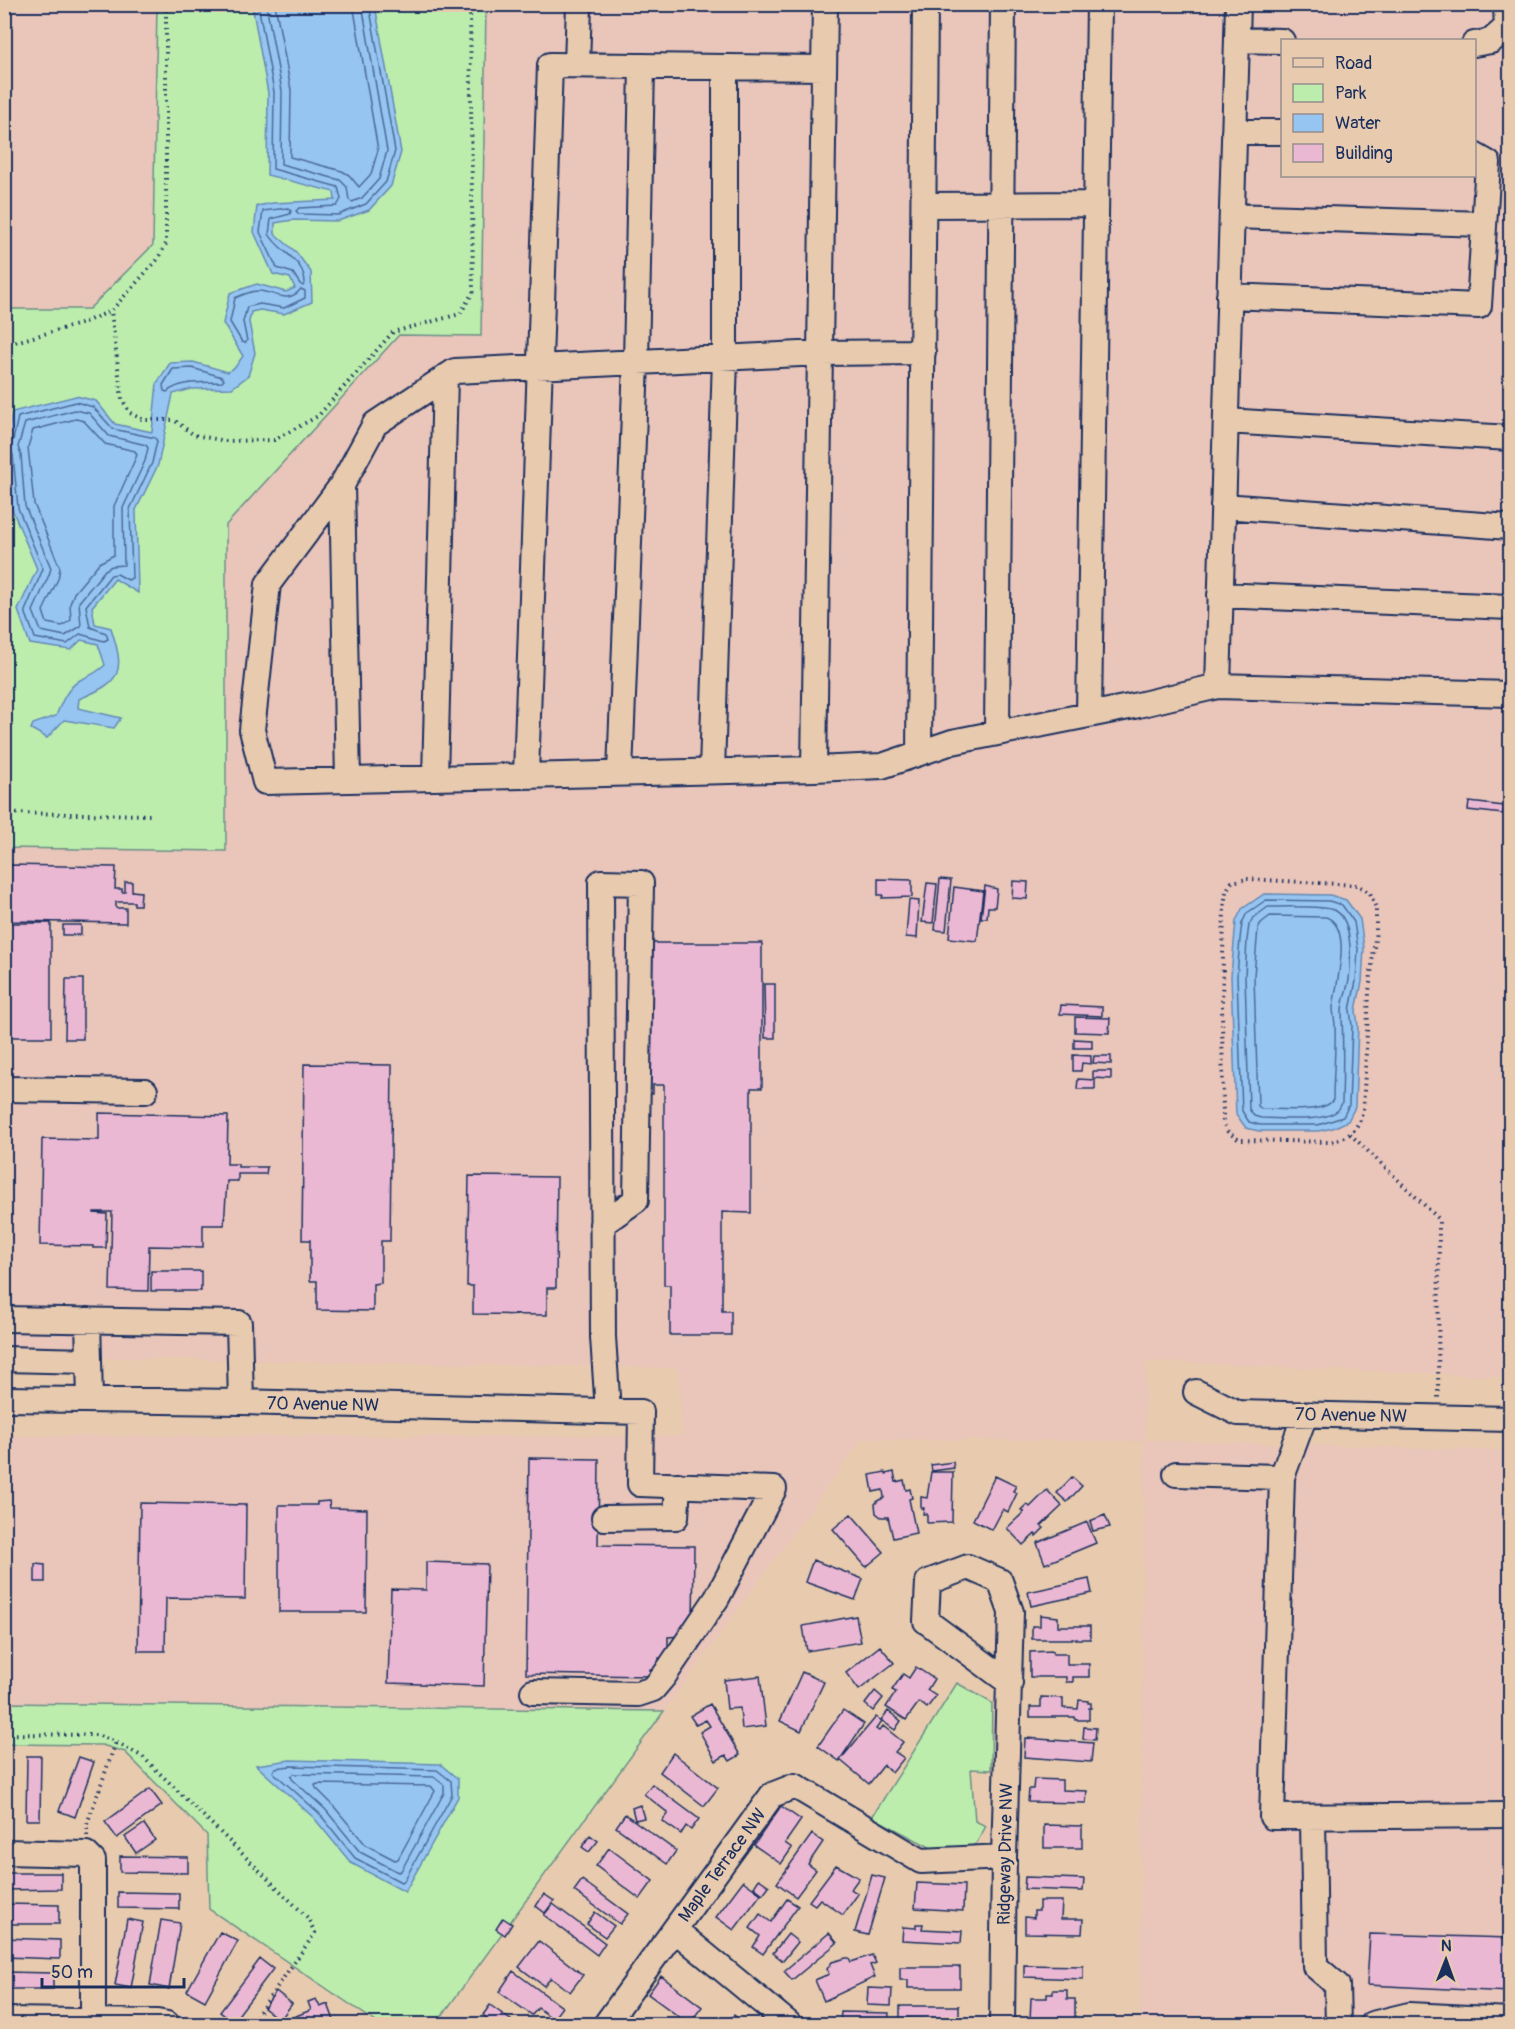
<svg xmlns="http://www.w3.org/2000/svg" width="1515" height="2029" viewBox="0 0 1515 2029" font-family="Pangolin,sans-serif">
  <rect width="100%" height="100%" fill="#e8cbaf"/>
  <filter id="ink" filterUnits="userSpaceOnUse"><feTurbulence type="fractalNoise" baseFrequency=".0167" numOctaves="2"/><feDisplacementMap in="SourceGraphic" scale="12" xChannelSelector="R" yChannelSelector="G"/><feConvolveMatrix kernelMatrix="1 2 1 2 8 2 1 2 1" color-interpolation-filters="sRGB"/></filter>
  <g filter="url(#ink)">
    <path fill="#e9c5ba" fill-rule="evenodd" d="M5,5h152l-4,240 -64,64h-84z
      M486,5h1024v1372l-364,-16 -1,79 365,11v573h-370l4,-583 -282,-2 -198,272 -659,-8v-267h678l-5,-68 -673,-12v-508l221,2v-325l173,-190 82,1zM1282,40h192v136h-192z"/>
    <path fill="#bcedad" stroke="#6c8e86" stroke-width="1.5" d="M157,5h329l-5,331 -82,-1 -173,190v326l-221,-3v-539h84l64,-64z
      M957,1683l35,20 -1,67 -20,-1 4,52 11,5 -10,18 -18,7 -17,2 -69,-36z
      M5,1703l659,8 -228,313h-57l-170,-115 -2,-74 -82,-83 -23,-7 -97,-1z"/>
    <path fill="#96c5f1" stroke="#6589b6" stroke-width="1.5" d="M252,5h123l26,147 -10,34 -22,24 -31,11 -45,-1 -18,3v11l21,18 15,20 1,30 -28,12 -24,-4 -9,2 -2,10 6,31 -7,23 -16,12 -41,1 -18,5 -15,71 -22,45 2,83 -23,-14 -23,28 3,17 16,4c14,44 12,53 -32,71l-1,9 43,10 -7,10 -50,-8 -17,18 -16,-9 2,-5 23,-8c5,-13 11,-28 24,-36 12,-6 14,-5 25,-15l-7,-21 -17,-4 -10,10 -41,-6 -12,-34 19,-41 -25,-60 -6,-65 6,-32 64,-16 20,5 19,23 37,8 5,-49 13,-20 23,-1 35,10 8,-6 7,-10 -20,-33 7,-30 27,-9 29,8 9,-4 -5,-10 -17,-4 -19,-42 3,-26 16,-3 62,-3 -1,-8 -67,-17 1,-82z
      M1264,894l66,1 16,5 14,19 4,29 -2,34 -6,28 2,16 -3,81 -7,14 -15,7 -15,3h-59l-13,-3 -10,-14 -5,-138 5,-55 6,-12z
      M290,1760l150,4 18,15v18l-53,95 -54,-29 -37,-45 -58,-53z"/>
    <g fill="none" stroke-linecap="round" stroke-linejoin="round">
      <path stroke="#4c6b99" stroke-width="1.5" d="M258,4l16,88 -1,77 65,18 3,12 -4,7 -38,2 -3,3 3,3 39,1 28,-11 20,-22 9,-31 -26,-147
        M266,4l16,87 -1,73 59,16 7,7 2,13 3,2 10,-4 17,-19 8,-28 -25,-147
        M275,4l16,86 -1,67 52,14 7,4 10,12 12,-13 7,-24 -25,-146
        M288,208l3,3 -1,3 -19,5 -2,15c10,18 36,26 36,49l-2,3 -3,-2 -7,-11 -16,-5 -17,-36 3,-21z
        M301,289l4,2v7l-21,10 -24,-4 -13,3 -4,15 4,19 -2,2 -3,-1 -12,-20 5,-24c7,-3 17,-8 24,-7 16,1 29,14 42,-2z
        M192,368l30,9 2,3 -2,2c-18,1 -41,-2 -55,10l-3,-1 -1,-6 10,-16z
        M76,402l17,5 20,22 42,9 2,3 -5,22 -22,46 2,69 -4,2 -11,-6 -6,1 -25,31 4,21 16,6 2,6 -4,2 -24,-7 -13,10 -32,-6 -10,-27 18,-42 -25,-61 -5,-53 -5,-8 5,-7 5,-23z
        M75,410l14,3 20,23 37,9 2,3 -3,13 -22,47 1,57 -12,1 -7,4 -26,32 2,24 -16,10 -24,-5 -8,-20 16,-36 2,-7 -26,-62 -4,-51 -3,-8 7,-24z
        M76,419l8,2 21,23 30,7 2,4 -23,51v49l-15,8 -25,30 -4,11 1,16 -9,6 -15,-3 -4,-12 15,-32 2,-11 -26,-64 -6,-57 5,-17z
        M1266,900l63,1 13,4 12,17 4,27 -2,32 -6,29 2,16 -3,79 -6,12 -25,8h-58l-11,-3 -7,-11 -5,-135 3,-37 2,-16 5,-10z
        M1268,907c14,0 58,-2 68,4 17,10 15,51 13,69 -2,10 -7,21 -7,31 1,31 1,61 0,92 -1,2 -3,7 -5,8 -14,12 -58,7 -76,7l-7,-2 -5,-7 -4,-133 2,-36 2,-15 4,-7z
        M1270,916l56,1c28,10 9,70 7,91 0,6 2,12 2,18 1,25 -2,50 -2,74 -9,14 -55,9 -71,9l-4,-3 -4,-130 4,-48 3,-5z
        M291,1766l146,4 14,11 1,14 -48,86 -3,1 -46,-24 -36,-45 -46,-41 2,-4z
        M294,1774l140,3 10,8v8l-43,78 -3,1 -38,-20 -35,-43 -33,-30 -1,-3z
        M318,1784l113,2 4,5 -37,68 -3,1 -29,-15 -35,-42 -15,-15 -1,-3z"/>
    </g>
    <path fill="#ebb8d4" stroke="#1b2f5e" stroke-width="1.5" d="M1469,802l35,4 -1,8 -35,-4z
      M10,865l106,2 -1,22h7v3h3v-10h7v9l9,1 -1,13h-6v-3h-18v6h10v15l-117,-2z
      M878,879l34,1v17l-30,1 1,-3h-5z
      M940,879l11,1 -5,51 -11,-1z
      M1013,881l15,1 -1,17 -15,-1z
      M927,883l10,1 -4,39 -11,-1z
      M985,886l12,3 -2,18h-7l-1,11h-6z
      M954,887l29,4 -6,50 -28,-3z
      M909,900l10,1 -2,37 -11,-1z
      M4,923h47v114h-47z
      M63,925h18v10h-18z
      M642,943h120v145h-11v125l-29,-1v99h9v24h-61v-50h-6v-200h-11v9h-11z
      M66,979h17v60h-18z
      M764,984h11v54h-10z
      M1061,1005l41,2v9l-42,-2z
      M1075,1017l35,1 -1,15 -34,-1z
      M1074,1039l18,1v8h-18z
      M1073,1055l18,1v8l-9,-1 -1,8h-8z
      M1094,1056h17v8l-18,-1z
      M304,1064l88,1 -2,176h-9v42l-8,1v27l-56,-1v-29h-7v-41h-8z
      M1093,1071h18v8l-18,-1z
      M1078,1079l17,1v9h-18z
      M99,1113l129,3 -1,48h11v3h29l-1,7h-28v7h-11l-3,44h-21v22l-54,-1 -1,45 -38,-1 2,-78h-18v1l13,1 -1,34h-13v-2l-53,-1 2,-106 57,1z
      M469,1176l88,1 -1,111h-9v27l-74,-1v-28h-6z
      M151,1271h50v20h-50z
      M529,1458l70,1 -1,86 96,1 -1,80h-10v10l-15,1v21h-9v12l-9,-1v7l-124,-2z
      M953,1462l1,6 -22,3 -1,-6z
      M885,1472l1,2 8,-2 2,10 8,-2 2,10 4,-1 2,9 -3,1 7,34 -23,5 -5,-21h-7l-5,-4 -1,-9 4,-4 5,-2 -1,-8 -10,2 -3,-17z
      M931,1472h22l-1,50 -25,1v-9h-4l1,-6h-3v-11l6,1z
      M995,1476l21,10 -3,5 4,2 -9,19 -5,-3 -11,21 -19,-10z
      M1072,1477l10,9 -15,16 -10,-9z
      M1047,1490l15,16 -21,20 3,2 -8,8 -1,-2 -12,11 -16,-17 17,-16 -3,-2 6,-6 3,3z
      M329,1501l1,7 37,1 -1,103h-87v-107h38v-3z
      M140,1503l106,2 -1,94 -79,-1 -1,53h-27z
      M851,1514l33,38 -18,15 -33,-38z
      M1105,1515l5,12 -17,4 -3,-10z
      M1087,1522l9,21 -51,21 -8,-21z
      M813,1560l50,19 -8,21 -50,-18z
      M426,1562l61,2 -3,122 -96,-3 3,-94 35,1z
      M35,1564l10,1v17h-10z
      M1089,1579l3,14 -61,13 -3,-14z
      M1040,1615l18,2v9h32v13h-58v-13h8z
      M856,1616l5,26 -54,9 -4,-25z
      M880,1646l14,17 -35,27 -13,-17z
      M1053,1651v3h14v10h22v13h-16v5h-7v-5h-36v-25z
      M916,1667l18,12 -7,11 9,6 -9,12 -8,-6 -13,18 -20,-13 10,-15 -4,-2 11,-16 6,4z
      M802,1672l22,10 -23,49 -21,-10z
      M760,1676l6,50 -24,3 -2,-21 -13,1 -3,-29z
      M875,1691l8,7 -10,13 -8,-7z
      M1041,1697l22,1v10l15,1 1,-9 9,1v2h3v5h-2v12h-14v-3h-45v-10h11z
      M710,1704l30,51 -10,6 -4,-6 -10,6 -16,-29 10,-6 -4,-6 -10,5 -6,-9z
      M843,1710l21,14 -25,37 -21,-15z
      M888,1711l13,10 -6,9 -14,-10z
      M876,1717l6,4 -6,8 3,2 4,-5 20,16 -8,10 9,6 -12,15 -8,-8 -15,19 -29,-24z
      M1084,1727l12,1 -1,12 -12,-1z
      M1025,1738l68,5 -2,19 -67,-5z
      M673,1753l45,35 -14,18 -44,-34z
      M27,1756h14l-1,64h-14z
      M79,1757l15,5 -19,55 -16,-6z
      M1034,1779l28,1v10l25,1 -1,12 -58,-1 1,-13h4z
      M652,1784l47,35 -8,11 -5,-4 -5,8 -19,-13 6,-8 -24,-19z
      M150,1789l12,16 -45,33 -12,-16z
      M640,1805l4,13 -9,2 -3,-12z
      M781,1806l20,14 -16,23 7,5 -11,16 -27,-19z
      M625,1814l51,37 -9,13 -51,-37z
      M144,1824l11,16 -19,13 -11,-16z
      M1044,1825l38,1v22h-38z
      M812,1834l11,8 -15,22 8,6 -20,27 -19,-14z
      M590,1835l8,6 -9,11 -7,-5z
      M609,1848l44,33 -13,18 -44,-33z
      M120,1856l68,1v16l-68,-1z
      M836,1865l23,13 -8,11 7,5 -15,21 -23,-16 -5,6 -6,-4z
      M4,1873h57v16l-57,1z
      M872,1875l13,3 -17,57 -13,-3z
      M1025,1877l59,2 -1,12 -59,-2z
      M759,1879l10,7 -6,8 -9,-7z
      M582,1880l46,34 -8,10 -46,-33z
      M743,1881l18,13 -27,36 -18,-13z
      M917,1883l47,2 -1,26 -48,-3z
      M118,1892l61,1v16l-61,-1z
      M544,1894l10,7 -9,12 -9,-7z
      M787,1899l11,7 -35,48 -10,-7 7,-11 -10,-8 10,-14 11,8z
      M1039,1901h23l-1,18h22l-1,15 -57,-1v-16l9,1v-7h5z
      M6,1904l53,1v19h-54z
      M553,1904l52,39 -8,12 -53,-40z
      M595,1912l19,14 -9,11 -18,-13z
      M503,1918l9,6 -7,11 -9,-6z
      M127,1919l16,3 -12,66 -16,-3z
      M161,1920l19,3 -11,66 -19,-4z
      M916,1924h7l-1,5 40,2 -1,12 -59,-3 1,-13 13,1z
      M220,1932l18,9 -33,60 -18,-10z
      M829,1933l8,10 -45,37 -8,-9z
      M788,1934l10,8 -15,19 -10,-8z
      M1370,1934l140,4v54l-143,-7z
      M4,1938l56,2v19l-56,-2z
      M539,1941l44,34 -13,17 -19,-14 -7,8 -25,-19z
      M872,1955l4,8 -6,2 5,12 -51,24 -9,-21 14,-6 -2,-5 5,-7 14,-4h3l2,4z
      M260,1959l13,10 -40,53 -13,-10z
      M1024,1965l59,1v13l-59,-2z
      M900,1967h60v21h-52v-8h-8z
      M513,1971l49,36 -9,12 -15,-11 -6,7 -33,-23z
      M4,1972l49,1v16h-49z
      M661,1976l41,31 -13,17 -41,-30z
      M868,1988l24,1 -1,17 -24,-1z
      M1053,1990h14v9h8v23l-45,-1 1,-23h16v-4h6z
      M276,1991l16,13 -12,16 -16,-12z
      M316,1999l4,8 8,-3 7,19 -5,1h-54l35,-14 -3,-8z
      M490,2005l26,19h-23l-10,-9z
      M900,2006h59v18h-35v-5l-24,-1z
      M841,2012l48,1 -1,11h-48z
      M734,2015l9,9h-19z"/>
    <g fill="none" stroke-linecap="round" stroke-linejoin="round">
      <g stroke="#1b2f5e" stroke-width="28">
        <path id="minor" d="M825,4c-4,255 -8,510 -11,765l-549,13 -13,-52 16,-146 74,-99 33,-61 80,-53 365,-18 103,-1
          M1237,40l45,1
          M1474,44l17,-3 16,-14 -1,-19 -3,-4
          M577,65l2,-61
          M1234,132h48
          M924,205l172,-1
          M1232,216l252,8
          M1229,296l250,10 9,-143 -14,-8
          M1226,421l284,17
          M342,485l6,295
          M1223,506l287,21
          M1220,595l290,12
          M1218,686l292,8
          M1089,715l10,-711
          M997,733l6,-729
          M919,753l6,-749
          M814,769l68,-3 70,-24 182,-36 84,-20 20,-682
          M712,771l13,-413v-291
          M620,773l16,-411 6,-296
          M526,775l24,-710 274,3
          M435,778l10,-401
          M4,1089l141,2
          M602,1224l34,-24 5,-317 -40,-1 2,455 5,74
          M4,1319l235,4 2,79
          M88,1320l2,80
          M4,1359l85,2
          M1196,1392l42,21 272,6
          M4,1399l237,3 400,10 -1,72 134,5 -57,109 -53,78 -11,13 -15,5 -105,-2
          M1305,1415l-23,62 -10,340 238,-2
          M1176,1474l106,3
          M604,1518l72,-1 2,-32
          M1313,1817l2,149 22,19 1,39
          M4,1852l82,2 7,7v160
          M675,1930l114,94
          M4,2020l153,2 10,2
          M606,2024l166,-229 23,-9 126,75 83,-4
          M1002,2024l2,-167 7,-245 -11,-31 -32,-14 -40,15 -2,39 84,62
          M1372,2024l37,-9 101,5"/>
      </g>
      <path stroke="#1b2f5e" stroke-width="4" stroke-dasharray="1.5 4.5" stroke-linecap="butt" d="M166,4v240l-9,16 -46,51 11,88 8,14 14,7h30l20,15 32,6 48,-1 44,-24 75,-84 67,-18 13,-22 -3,-288
        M4,345l76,-21 31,-13
        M4,813l150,2
        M1247,879l110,6 13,8 6,15v22l-7,62 -6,119c-6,20 -13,26 -33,31l-91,-2 -11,-8 -5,-9 -1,-119 2,-97 2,-16 6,-9z
        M1350,1134l89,85 -1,179
        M4,1734l93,1 19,7 27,15 165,161 7,15 -64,91
        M87,1836v-12l29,-82"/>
      <use href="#minor" stroke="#e8cbaf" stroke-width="24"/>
    </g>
  </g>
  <g text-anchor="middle" stroke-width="6" stroke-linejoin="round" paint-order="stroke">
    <g font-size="18" fill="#1b2f5e" stroke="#e8cbaf">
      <text transform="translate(323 1404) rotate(1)" y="6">70 Avenue NW</text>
      <text transform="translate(1351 1415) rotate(1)" y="6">70 Avenue NW</text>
      <text transform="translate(1005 1854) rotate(-89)" y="6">Ridgeway Drive NW</text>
      <text transform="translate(722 1865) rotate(-54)" y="6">Maple Terrace NW</text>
    </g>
  </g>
  <rect width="1515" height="2029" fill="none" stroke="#e8cbaf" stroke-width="24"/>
  <rect x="12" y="12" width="1491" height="2005" fill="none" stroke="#1b2f5e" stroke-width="2" filter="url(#ink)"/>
  <rect x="1281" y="39" width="195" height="138" fill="#e8cbaf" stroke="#968d8f" stroke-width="1.5"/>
  <rect x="1293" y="58" width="30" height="9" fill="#e8cbaf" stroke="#968d8f" stroke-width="1.5"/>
  <text x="1335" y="69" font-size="18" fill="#1b2f5e">Road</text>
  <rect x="1293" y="84" width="30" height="18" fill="#bcedad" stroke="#968d8f" stroke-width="1.5"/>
  <text x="1335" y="99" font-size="18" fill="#1b2f5e">Park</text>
  <rect x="1293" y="114" width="30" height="18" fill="#96c5f1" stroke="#968d8f" stroke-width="1.5"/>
  <text x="1335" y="129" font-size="18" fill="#1b2f5e">Water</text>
  <rect x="1293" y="144" width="30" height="18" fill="#ebb8d4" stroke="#968d8f" stroke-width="1.5"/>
  <text x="1335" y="159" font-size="18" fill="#1b2f5e">Building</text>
  <g transform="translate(1446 1960) rotate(1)" stroke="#e8cbaf" stroke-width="4.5" paint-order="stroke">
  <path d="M0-4.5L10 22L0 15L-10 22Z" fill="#1b2f5e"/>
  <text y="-9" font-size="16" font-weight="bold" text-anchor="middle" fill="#1b2f5e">N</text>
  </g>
  <path d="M42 1978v9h142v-9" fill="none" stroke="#1b2f5e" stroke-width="3"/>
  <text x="51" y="1978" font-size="18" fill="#1b2f5e" stroke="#e8cbaf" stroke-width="4.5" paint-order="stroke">50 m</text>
</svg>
